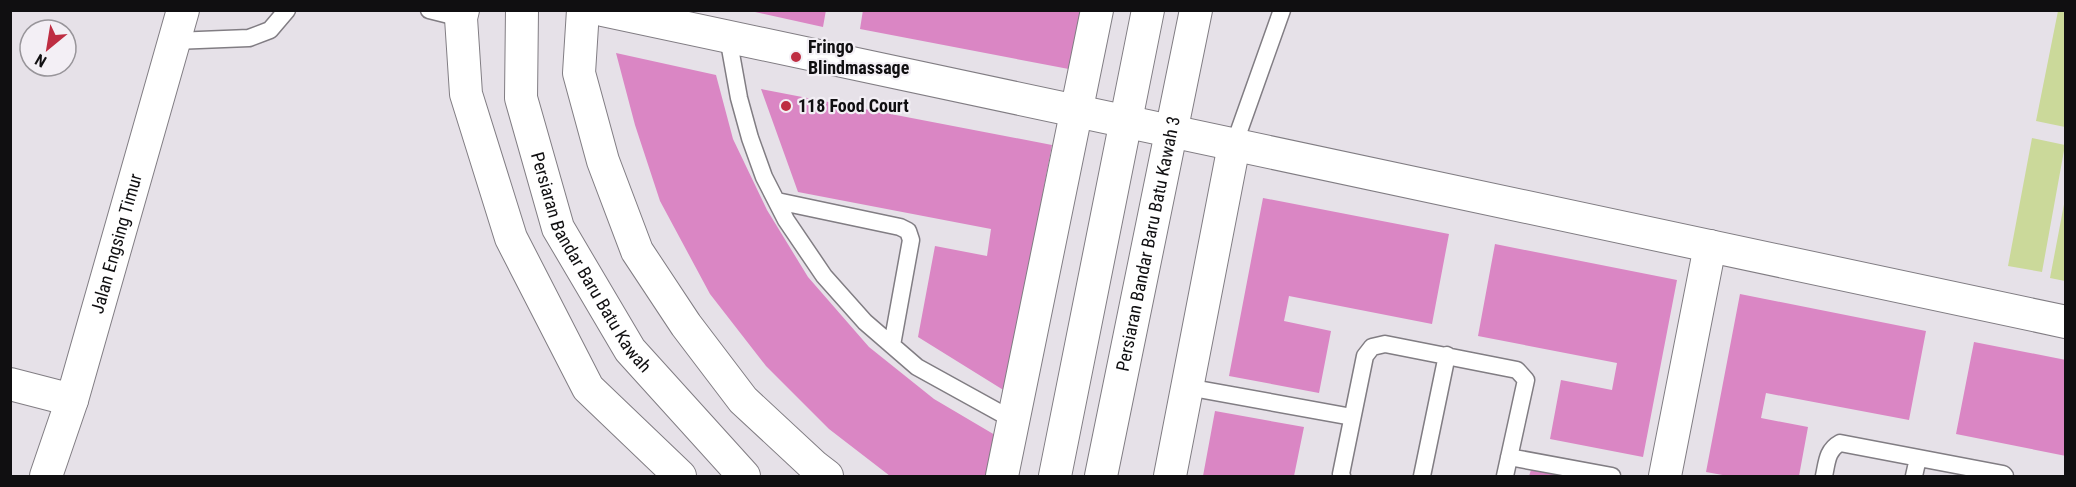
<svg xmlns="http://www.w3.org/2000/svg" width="2076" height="487" viewBox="0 0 2076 487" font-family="'Roboto Condensed',sans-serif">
  <rect width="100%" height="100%" fill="#e6e1e8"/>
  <path fill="#cbd99a" d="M2058,11h7v116l-29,-6z
    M2032,138l33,7 -23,127 -34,-6z
    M2065,199l1,82h-1l-15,-3z"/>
  <path fill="#da86c4" d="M746,10h80l-3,17z
    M863,10h223l-12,60 -214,-41z
    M616,53l100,22 17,64 34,71 41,67 61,70 65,52 61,36 -9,41h-96l-61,-47 -63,-63 -56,-72 -50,-93 -25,-76z
    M761,89l291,56 -47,246 -87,-54 17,-91 52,10 4,-27 -193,-37z
    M1263,198l186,36 -17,90 -143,-28 -5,25 47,10 -12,62 -90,-17z
    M1495,244l182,36 -34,177 -93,-18 11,-59 51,10 5,-27 -139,-27z
    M1740,294l186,37 -17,89 -143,-27 -5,25 47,9 -9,49h-71l-22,-4z
    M1974,342l92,18v96l-110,-22z
    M1215,411l89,16 -10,49h-91z
    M1531,470l30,5 -1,1h-31z"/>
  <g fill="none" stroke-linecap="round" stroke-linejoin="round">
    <g stroke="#817d83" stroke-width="19">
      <path id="service" d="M429,10l32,8
        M728,37l11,61 11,40 14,39 22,43 38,56 41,46 52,45 96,53
        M174,41l75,-3 21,-8 17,-20
        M1234,145l48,-135
        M777,201l123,26 8,4 3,9 -19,105
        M1187,387l165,30
        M1509,457l103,19
        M1342,476l-1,-2 24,-118 7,-9 13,-3 132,26 9,10 -21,96
        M1422,476l25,-121
        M1824,476c3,-14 3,-26 16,-33l163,31 2,2
        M1914,476l4,-18"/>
    </g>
    <g stroke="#817d83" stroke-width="34">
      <g id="minor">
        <path d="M463,10l-2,8 5,76 45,144 77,150 92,88"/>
        <path id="s1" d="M522,10l-1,88 37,130 72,122 114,126"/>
        <path d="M583,10l-4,63 24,88 34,90 49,74 57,75 71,66 13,10"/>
        <path d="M603,10l1463,312"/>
        <path d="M10,384l62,16"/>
        <path id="s2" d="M46,476l26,-76 111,-390"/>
        <path d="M1002,476l95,-466"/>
        <path d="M1055,476l93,-466"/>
        <path id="s3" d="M1101,476l95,-466"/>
        <path d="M1170,476l64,-331"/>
        <path d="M1665,476l45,-230"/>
      </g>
    </g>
    <use href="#service" stroke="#fff" stroke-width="16"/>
    <use href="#minor" stroke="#fff" stroke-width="32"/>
  </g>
  <g fill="#be2d42" stroke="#f3eff5" stroke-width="2">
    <circle cx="796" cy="57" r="6"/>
    <circle cx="786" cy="106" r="6"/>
  </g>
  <g text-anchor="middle" stroke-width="4.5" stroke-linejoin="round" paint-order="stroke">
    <g font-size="18" font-weight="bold" fill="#100f11" stroke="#f3eff5" text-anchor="start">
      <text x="808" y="53">Fringo<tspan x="808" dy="21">Blindmassage</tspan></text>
      <text x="798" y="112">118 Food Court</text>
    </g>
    <g font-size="18" fill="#100f11" stroke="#f3eff5">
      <text dy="6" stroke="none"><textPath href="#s3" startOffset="237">Persiaran Bandar Baru Batu Kawah 3</textPath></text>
      <text dy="6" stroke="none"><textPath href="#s2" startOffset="243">Jalan Engsing Timur</textPath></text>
      <text dy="6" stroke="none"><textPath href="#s1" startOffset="268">Persiaran Bandar Baru Batu Kawah</textPath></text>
    </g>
  </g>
  <rect width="2076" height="487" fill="none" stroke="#100f11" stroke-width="24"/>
  <g transform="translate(48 48) rotate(210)"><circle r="28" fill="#f3eff5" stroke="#98959a" stroke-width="1.5"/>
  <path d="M0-4.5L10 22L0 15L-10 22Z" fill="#be2d42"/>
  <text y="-9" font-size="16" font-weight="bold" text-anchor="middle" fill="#100f11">N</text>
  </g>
</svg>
